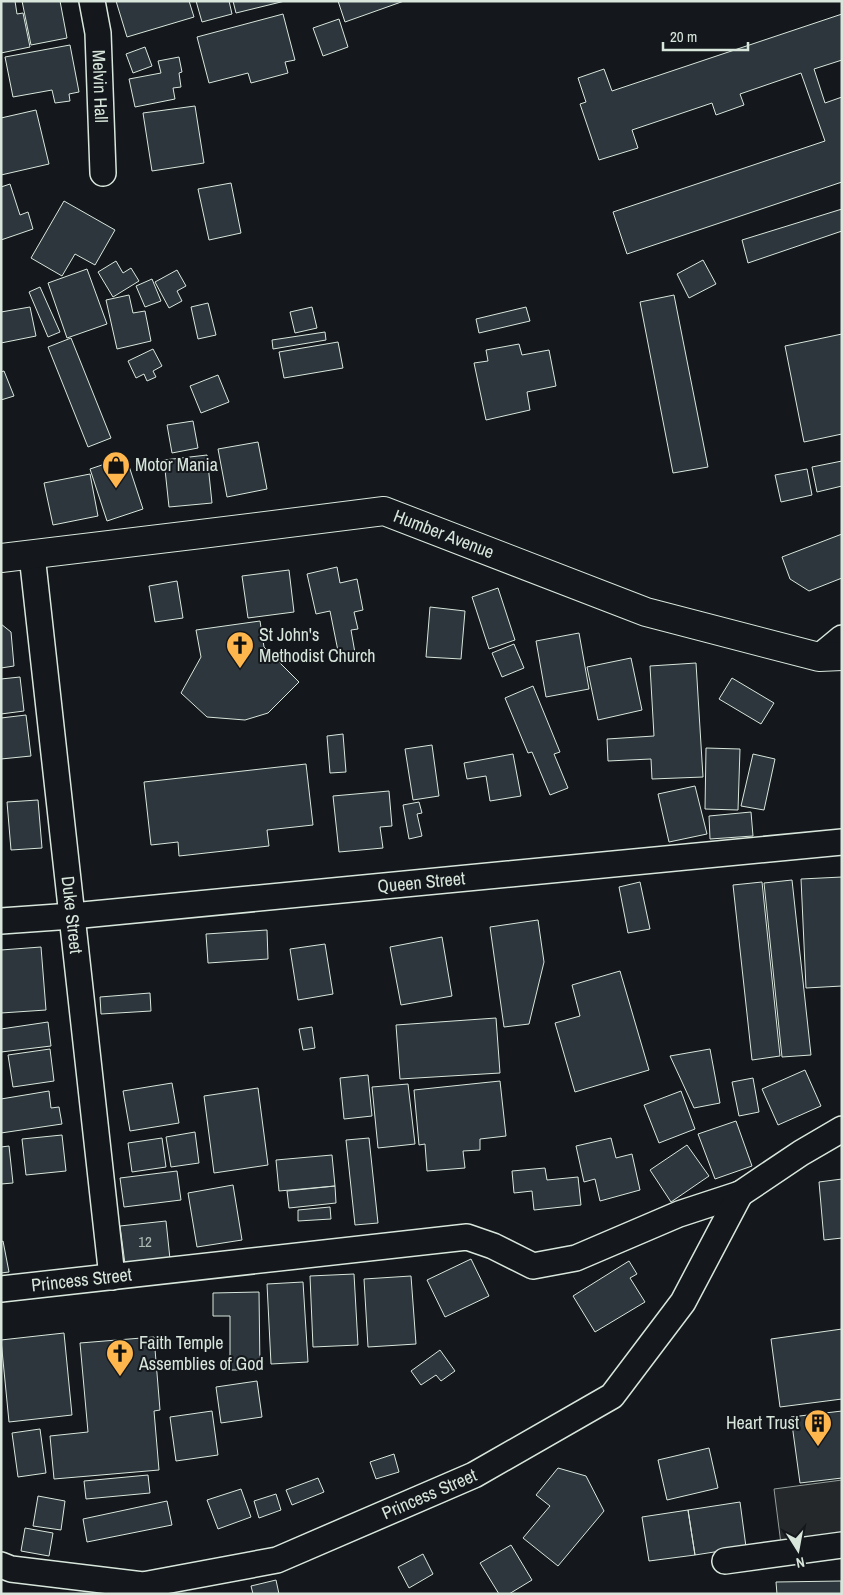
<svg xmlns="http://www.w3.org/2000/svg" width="843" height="1595" viewBox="0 0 843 1595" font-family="'Archivo Narrow',sans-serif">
  <rect width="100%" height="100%" fill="#14181c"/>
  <path fill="#24282b" stroke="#939e99" d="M842,1480v56l-61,8 -7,-55z"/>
  <path fill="#2c363c" stroke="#d8e6dc" d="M1,1h14l2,13 6,-1 7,34 -29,6z
    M22,1h38l7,37 -36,7z
    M116,1h73l5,16 -67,20z
    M196,1h33l3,13 -30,8z
    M233,1h52l-49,12z
    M338,1h66l-59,21z
    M283,14l12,46 -10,2 3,11 -37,10 -3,-10 -39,10 -12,-46z
    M842,14v46l-28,9 11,34 17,-6v85l-215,72 -14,-42 212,-71 -24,-68 -61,21 4,11 -28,10 -4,-12 -80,27 6,18 -39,12 -19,-56 6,-2 -8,-24 26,-9 8,22z
    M339,19l9,28 -25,9 -10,-28z
    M70,45l9,47 -10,2 1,7 -15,2 -3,-13 -39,7 -8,-40z
    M145,47l7,19 -19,7 -7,-19z
    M179,57l3,15 -3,1 2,14 -8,1 2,11 -40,8 -6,-28 32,-6 -3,-12z
    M195,106l9,57 -52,8 -9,-58z
    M36,110l13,54 -48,11v-57z
    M231,183l10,50 -32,7 -11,-51z
    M10,184l10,31 8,-3 5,17 -32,11v-53z
    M64,201l51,29 -20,35 -20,-11 -13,22 -31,-18z
    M842,209v22l-94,32 -6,-23z
    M703,260l13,24 -27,14 -12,-24z
    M116,261l7,12 8,-5 8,13 -26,16 -15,-25z
    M87,269l20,55 -40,14 -19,-55z
    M177,270l9,16 -9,5 5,10 -13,7 -14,-26z
    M152,279l9,22 -16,6 -9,-21z
    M40,287l20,45 -12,5 -19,-45z
    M129,295l4,18 12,-2 6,30 -34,8 -11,-49z
    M674,295l34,172 -35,6 -33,-171z
    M208,303l8,32 -18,4 -7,-32z
    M30,307l6,29 -35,7v-31z
    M312,307l5,21 -22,5 -5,-21z
    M526,307l4,14 -51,12 -3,-14z
    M325,332l1,8 -53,9 -1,-9z
    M842,334v100l-38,8 -19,-96z
    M71,338l40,100 -23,9 -40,-100z
    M338,342l5,26 -59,10 -5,-26z
    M519,344l3,11 27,-5 7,36 -29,6 3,18 -44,10 -12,-57 14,-2 -2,-11z
    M153,349l9,17 -9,5 3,6 -9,4 -3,-7 -8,4 -8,-17z
    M4,371l10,25 -13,4v-28z
    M218,375l11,27 -28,11 -11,-27z
    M193,421l5,27 -26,5 -5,-28z
    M258,442l9,47 -40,8 -9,-48z
    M207,455l5,48 -43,4 -5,-47z
    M126,457l17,52 -36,12 -17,-52z
    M842,461v25l-25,6 -5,-25z
    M807,469l5,26 -31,7 -6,-27z
    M90,474l8,42 -45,9 -9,-42z
    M842,534v44l-33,13 -19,-12 -8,-22z
    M337,567l3,16 17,-4 6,31 -9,2 4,17 -7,1 4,23 -16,3 -9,-45 -14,3 -9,-40z
    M289,570l5,42 -46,6 -6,-42z
    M177,581l6,37 -28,4 -6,-36z
    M498,588l17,52 -26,9 -17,-52z
    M430,607l35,4 -4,48 -35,-2z
    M260,621l4,26 35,35 -31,31 -23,7 -38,-3 -26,-24 20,-36 -5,-27z
    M1,624l10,8 3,34 -13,2z
    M579,633l10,56 -43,8 -10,-56z
    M514,644l10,24 -22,9 -10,-24z
    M631,658l11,52 -44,10 -11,-53z
    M696,663l7,114 -51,2 -1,-20 -43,2 -1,-22 47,-3 -4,-70z
    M20,677l4,34 -23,3v-35z
    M732,678l42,25 -13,21 -42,-25z
    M533,686l27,66 -6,2 14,34 -18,7 -18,-43 -4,1 -23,-55z
    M26,715l5,41 -30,3v-41z
    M343,734l3,38 -16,1 -3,-37z
    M432,745l7,51 -26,4 -8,-51z
    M706,748l34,1 -2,61 -33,-1z
    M513,754l8,42 -31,5 -4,-25 -19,3 -3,-16z
    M753,754l22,5 -11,51 -23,-4z
    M306,764l7,61 -46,5 2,16 -90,10 -1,-14 -27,3 -7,-63z
    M695,786l12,48 -38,8 -11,-48z
    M389,791l3,35 -12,1 3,21 -44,4 -6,-56z
    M38,800l4,48 -31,2 -4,-48z
    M419,802l3,11 -5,1 5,22 -13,3 -6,-34z
    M751,812l2,24 -43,3 -1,-23z
    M842,877v109l-36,2 -5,-109z
    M792,880l19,175 -29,2 -18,-174z
    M640,882l10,47 -22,4 -9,-46z
    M762,882l18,174 -28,4 -19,-175z
    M538,920l6,42 -15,62 -25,3 -14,-100z
    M267,930l1,29 -60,4 -2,-29z
    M442,937l10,59 -51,9 -11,-58z
    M325,944l8,50 -35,6 -8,-51z
    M41,947l5,63 -45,3v-63z
    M620,971l29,99 -74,22 -20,-69 25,-7 -8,-31z
    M150,993l1,18 -50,3 -1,-17z
    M496,1018l4,55 -100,6 -4,-54z
    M48,1022l3,24 -50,6v-23z
    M312,1027l3,21 -12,2 -4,-21z
    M50,1049l4,32 -41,6 -5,-32z
    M710,1049l10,54 -26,5 -24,-52z
    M805,1070l16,36 -43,19 -16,-36z
    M368,1075l4,41 -28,3 -4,-41z
    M753,1078l6,34 -20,4 -7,-34z
    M500,1081l6,55 -26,3v11l-17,1 2,17 -38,3 -2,-27 -6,1 -5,-55z
    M172,1083l7,40 -49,8 -7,-40z
    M408,1084l7,60 -37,4 -6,-61z
    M258,1088l10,77 -54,8 -10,-77z
    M49,1091l2,17 8,-1 3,17 -61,9v-34z
    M681,1091l14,38 -36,14 -15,-38z
    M736,1121l16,45 -37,13 -17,-45z
    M195,1132l4,31 -28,4 -5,-30z
    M62,1135l4,36 -40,4 -4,-36z
    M162,1138l4,29 -34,5 -4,-29z
    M369,1138l9,85 -23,2 -9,-85z
    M611,1138l5,20 16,-4 8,36 -40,11 -5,-22 -11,3 -8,-36z
    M687,1145l22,31 -38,26 -21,-32z
    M9,1146l4,37 -12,1v-37z
    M332,1155l3,31 -56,5 -3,-31z
    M545,1168l2,12 31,-3 3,28 -47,5 -2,-19 -18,2 -2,-22z
    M177,1171l4,29 -57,7 -4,-29z
    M842,1179v59l-18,2 -5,-58z
    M233,1185l9,55 -45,7 -9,-54z
    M335,1186l1,17 -47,5 -2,-17z
    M330,1207l1,12 -33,2v-11z
    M166,1221l4,38 -45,5 -5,-38z
    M3,1241l6,31 -8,1v-31z
    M471,1259l18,37 -44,21 -18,-37z
    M629,1261l8,13 -7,4 15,24 -50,30 -22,-36z
    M354,1274l4,71 -45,2 -3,-71z
    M411,1276l5,68 -48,3 -4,-68z
    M303,1282l5,80 -37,2 -4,-80z
    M259,1292l1,78h-30v-54h-17v-23z
    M842,1329v70l-62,8 -9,-68z
    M64,1333l8,82 -63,7 -8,-82z
    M154,1337l6,73 -6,1 5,59 -105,9 -4,-43 38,-4 -8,-89z
    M440,1350l15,21 -14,10 -5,-6 -15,10 -10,-14z
    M257,1381l5,36 -41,6 -5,-36z
    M212,1411l6,44 -42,6 -6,-44z
    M842,1411v67l-42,5 -9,-66z
    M40,1429l6,44 -28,4 -6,-44z
    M709,1448l9,40 -51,12 -9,-40z
    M394,1454l5,18 -23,7 -6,-17z
    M558,1468l28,8 18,35 -46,55 -35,-28 27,-32 -14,-11z
    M148,1475l2,18 -64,6 -2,-18z
    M318,1478l6,14 -32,13 -6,-15z
    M241,1489l10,28 -33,12 -11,-29z
    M276,1494l5,16 -22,8 -5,-17z
    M38,1496l27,5 -4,29 -28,-4z
    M167,1501l5,24 -85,17 -4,-23z
    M740,1502l6,45 -51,8 -7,-45z
    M688,1510l7,45 -46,6 -7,-44z
    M25,1528l28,5 -4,23 -28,-5z
    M511,1545l21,35 -23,14h-10l-19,-31z
    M423,1554l10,20 -24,14 -11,-21z
    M276,1580l3,14h-26l-2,-8z
    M841,1581v13h-64l-1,-12z"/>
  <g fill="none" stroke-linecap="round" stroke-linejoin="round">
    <g stroke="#d8e6dc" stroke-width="28">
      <g id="minor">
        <path id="s1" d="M92,1l6,32 5,140"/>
        <path id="s2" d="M32,555l80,722"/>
        <path d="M819,657l23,-19"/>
        <path id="s3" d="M1,921l71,-5 770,-74"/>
        <path id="s4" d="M1,1289l466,-52 26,9 40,20 43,-8 103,-44 61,-20 61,-41 41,-24"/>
        <path d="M725,1561l117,-16"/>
        <path id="s5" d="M1,1565l10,4 132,16 134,-25 197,-85 138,-79 71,-94 57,-108"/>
      </g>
    </g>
    <g stroke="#d8e6dc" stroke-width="30">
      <g id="secondary">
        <path id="s6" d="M1,558l208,-25 175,-22 262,101 173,45 23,-1"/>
      </g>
    </g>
    <use href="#minor" stroke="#14181c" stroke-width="25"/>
    <use href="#secondary" stroke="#14181c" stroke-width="28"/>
  </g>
  <defs>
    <g id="shop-pin" transform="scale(1.4375)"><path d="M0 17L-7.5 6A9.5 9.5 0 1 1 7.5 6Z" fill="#ffb74d" stroke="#14181c"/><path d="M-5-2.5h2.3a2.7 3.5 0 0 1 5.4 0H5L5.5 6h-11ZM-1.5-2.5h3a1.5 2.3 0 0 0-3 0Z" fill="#111"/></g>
    <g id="church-pin" transform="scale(1.4375)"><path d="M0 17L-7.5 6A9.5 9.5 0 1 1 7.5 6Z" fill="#ffb74d" stroke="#14181c"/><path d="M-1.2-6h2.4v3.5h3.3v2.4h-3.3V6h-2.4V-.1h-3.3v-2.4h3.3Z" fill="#111"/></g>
    <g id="building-pin" transform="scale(1.4375)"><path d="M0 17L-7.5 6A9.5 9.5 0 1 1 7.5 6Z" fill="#ffb74d" stroke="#14181c"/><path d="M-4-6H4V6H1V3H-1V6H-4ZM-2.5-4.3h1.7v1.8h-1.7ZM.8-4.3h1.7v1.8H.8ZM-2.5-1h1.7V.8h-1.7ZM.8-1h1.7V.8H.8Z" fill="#111"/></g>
  </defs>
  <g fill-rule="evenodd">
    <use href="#shop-pin" x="116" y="465"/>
    <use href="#church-pin" x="240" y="645"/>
    <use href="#church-pin" x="120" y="1353"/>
    <use href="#building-pin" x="818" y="1423"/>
  </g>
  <g text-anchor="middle" stroke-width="4" stroke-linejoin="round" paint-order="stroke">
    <g font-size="15" fill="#adbab4">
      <text x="145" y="1247">12</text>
    </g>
    <g font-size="18" fill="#d8e6dc" stroke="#14181c">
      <text dy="6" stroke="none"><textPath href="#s1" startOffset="86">Melvin Hall</textPath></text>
      <text dy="6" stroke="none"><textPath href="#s6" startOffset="450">Humber Avenue</textPath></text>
      <text dy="6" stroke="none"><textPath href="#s3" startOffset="422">Queen Street</textPath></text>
      <text dy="6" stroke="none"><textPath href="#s2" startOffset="362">Duke Street</textPath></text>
      <text dy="6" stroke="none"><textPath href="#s4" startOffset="81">Princess Street</textPath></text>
      <text dy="6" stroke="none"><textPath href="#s5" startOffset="446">Princess Street</textPath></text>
    </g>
    <g font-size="18" fill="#d8e6dc" stroke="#14181c" text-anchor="start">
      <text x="135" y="471">Motor Mania</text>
      <text x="259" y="641">St John's<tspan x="259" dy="21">Methodist Church</tspan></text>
      <text x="139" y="1349">Faith Temple<tspan x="139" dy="21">Assemblies of God</tspan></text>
      <text x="799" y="1429" text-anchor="end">Heart Trust</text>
    </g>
  </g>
  <rect width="843" height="1595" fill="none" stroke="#d8e6dc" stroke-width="5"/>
  <g transform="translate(798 1550) rotate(169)" stroke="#14181c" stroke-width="4" paint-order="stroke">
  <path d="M0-4L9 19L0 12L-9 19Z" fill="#d8e6dc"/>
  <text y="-8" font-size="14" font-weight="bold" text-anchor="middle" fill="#d8e6dc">N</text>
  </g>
  <path d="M663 42v8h85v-8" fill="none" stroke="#d8e6dc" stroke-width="2.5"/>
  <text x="670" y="42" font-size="15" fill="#d8e6dc" stroke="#14181c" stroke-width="4" paint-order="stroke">20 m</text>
</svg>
